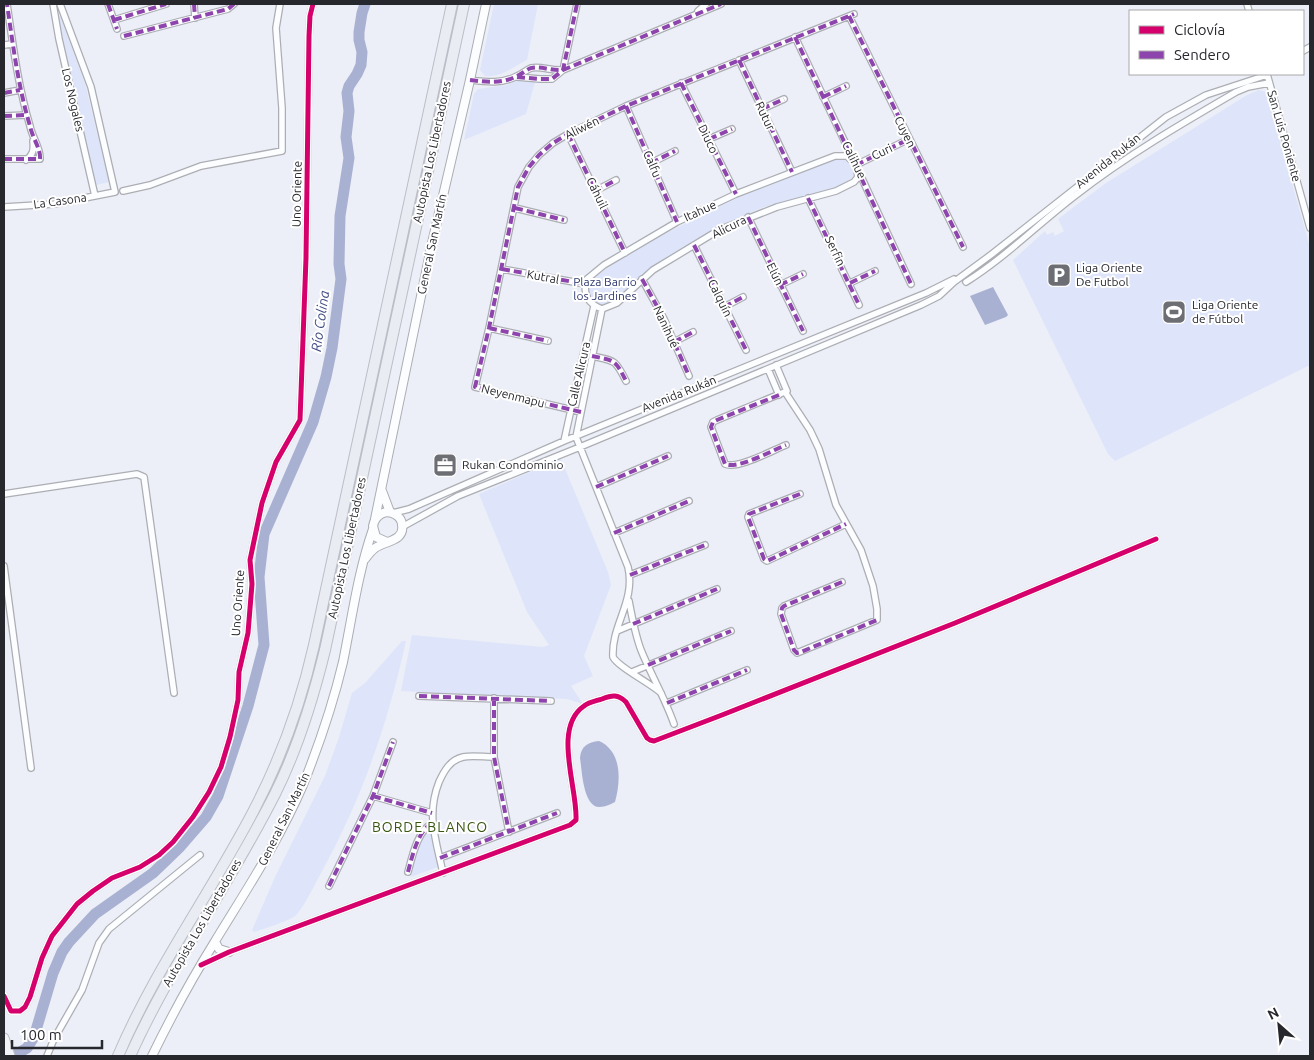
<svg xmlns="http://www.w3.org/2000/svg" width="1314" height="1060" viewBox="0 0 1314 1060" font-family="Ubuntu,sans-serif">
  <rect width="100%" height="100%" fill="#eceff7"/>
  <path fill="#dee5fa" d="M494,4h44l-11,56c-14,7 -27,18 -42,16l-5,-6z
    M58,16h2l25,67 24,99 -13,3z
    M516,79l19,3 -9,32 -62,26 10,-46 4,-5 29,-4z
    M1259,90l7,2 44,155v118l-195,96 -7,-7 -95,-194 32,-29 2,4 6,-3 2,4 9,-5 -6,-12 48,-36 141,-88z
    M834,157l16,2 5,10 -3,9 -16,10 -75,20 -46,21 -64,39 -38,34 -11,3 -8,-2 -5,-6 -2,-10 3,-7 38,-26 38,-21 109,-54z
    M561,459l47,113 3,13 -27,71 9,20 -22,10 12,18 -16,-5 -166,-8 11,-56 131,12 6,-2 -22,-33 -48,-118z
    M402,641h4c-18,82 -44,158 -85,232 -5,9 -18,36 -25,42 -4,5 -35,15 -42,17l-2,-2 23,-53 50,-101 14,-39 13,-44 13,-10z
    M432,827l6,40 -27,10 6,-27 12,-22z"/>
  <path fill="#a9b1d2" d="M993,287l15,28 -2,2 -21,8 -15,-29z
    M599,741c23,10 22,40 16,61 -4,2 -10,5 -15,5 -17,1 -18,-37 -20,-49 1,-12 8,-16 19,-17z"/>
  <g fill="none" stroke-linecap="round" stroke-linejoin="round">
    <path stroke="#a9b1d2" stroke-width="11" d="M13,1056l14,-8 7,-11 19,-64 9,-21 7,-10 26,-28 58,-41 27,-26 26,-30 12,-21 30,-90 16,-61 -5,-68 5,-43 49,-112 13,-45 6,-29 9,-69 -2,-15 1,-48 9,-58 -3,-21 3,-26 -2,-18 2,-7 8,-12 4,-9 1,-13 -3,-12v-8l3,-19 3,-9"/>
    <g stroke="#acaeb4" stroke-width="8">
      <path id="street" d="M53,4l6,35 36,157
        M108,4l9,25
        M194,4l1,14
        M1247,4l2,7
        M698,11l8,-7
        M849,16l114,231
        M114,20l52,-16
        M124,36l104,-27 6,-5
        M795,37l58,122
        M4,45l8,-1
        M1303,51l7,-4
        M739,60l53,112
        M1267,74l43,154
        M517,77l23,2h12l11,-9 14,-66
        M470,80c17,2 32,4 47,-4 5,-2 9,-6 14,-8 11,-2 20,3 32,2l158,-66
        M681,83l55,111
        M4,93l16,-3
        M823,97l23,-11
        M626,106l51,116
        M762,109l22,-10
        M4,116l22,-1
        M568,134l57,119
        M709,139l23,-10
        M4,159h36c1,-10 -8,-22 -10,-33 -12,-40 -17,-81 -23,-122
        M26,160c7,-5 8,-10 7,-19
        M651,163l24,-12
        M856,165l53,-26
        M858,170l53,114
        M123,191l27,-6 51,-19 81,-15v-43l-6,-80 4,-24
        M595,191l21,-11
        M808,198l51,107
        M4,207l50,-3 61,-12 -24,-105 -31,-83
        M515,208l49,12
        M748,217l55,114
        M694,245l52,105
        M502,269l83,15
        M642,279l22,40 25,57
        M966,282c40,-25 73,-59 110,-87 50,-39 105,-71 160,-103l12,-5 21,-4
        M850,283l25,-12
        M780,285l23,-11
        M724,307l19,-10
        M602,309l-26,128 52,130c8,34 -17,58 -15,90 5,10 37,26 48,36
        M602,309c-14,-5 -20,-15 -15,-30l17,-14 73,-43 59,-28 99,-38h12l9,9
        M602,309l15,-6 36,-33 66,-40 58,-23 59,-16 18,-9 4,-5 -2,-12
        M489,328l59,13
        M674,342l19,-10
        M592,356c23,5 23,3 34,25
        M776,365l11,26 -70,29 -4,2 -2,5 14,37c12,6 48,-14 61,-19
        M768,369l11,26
        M785,392l25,38 9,19 17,56 25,45 12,36 4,23v11l-80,33 -3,-3 -13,-36 1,-6 2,-2 58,-24
        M581,412l-106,-25 14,-59 29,-141 11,-20 10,-12 14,-12 15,-9 58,-28 228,-92
        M564,441l30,-135
        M596,487l72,-31
        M4,494l133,-20 7,3 30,216
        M800,494l-51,20 -1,3 16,42 3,2 79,-37
        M393,513l16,-4 155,-68 362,-148 28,-14
        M402,527l56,-31 122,-49 341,-142 18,-9 15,-14 38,-28 174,-137 40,-22 61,-20
        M614,533l75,-32
        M4,566l27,202
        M630,575l75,-30
        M629,601c3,16 6,33 12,49 10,25 24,48 33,74
        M617,631l100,-42
        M632,672l99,-41
        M419,696l132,5
        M494,698v59l15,75
        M667,703l80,-33
        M373,796l59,17
        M440,858l117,-45
        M408,872c4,-15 10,-43 25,-49
        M443,873c-7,-33 -17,-58 -4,-91 5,-11 11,-22 24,-25 9,-2 21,0 31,0
        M329,886l44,-90 20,-54
        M201,965l28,-13 341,-127 6,-5c2,-31 -24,-92 8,-114 5,-4 12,-5 18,-7 10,-4 16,-5 24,3l21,36 3,2 4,1 68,-26 233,-92 201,-84
        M4,996l7,15h9l5,-4 5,-10 12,-39 10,-22 25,-32 16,-13 19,-13 28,-11 19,-12 14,-13 20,-25 16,-25 12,-25 9,-30 8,-37 1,-28 9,-39 4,-49 -2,-24 12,-57 14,-41 24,-42 6,-162 3,-222 1,-20 3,-12
        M47,1056l7,-17 28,-49 17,-47 10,-14 91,-74"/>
    </g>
    <g stroke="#acaeb4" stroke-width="10">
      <path id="secondary" d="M382,491l8,21
        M375,519l57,-276 38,-163 16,-76
        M365,559c3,-4 6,-8 10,-11 10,-7 30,-7 27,-23 0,-4 -3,-8 -6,-10 -10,-7 -21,0 -23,11l3,11 11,5
        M215,942l4,7 10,3
        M152,1056c19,-39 39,-76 62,-113 31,-51 65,-102 89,-158 16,-40 30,-81 40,-123 9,-44 15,-90 30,-133"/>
    </g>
    <g stroke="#bbbec7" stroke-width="11">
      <path id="primary" d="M4,1038l6,18"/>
    </g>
    <g stroke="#bbbec7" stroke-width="12">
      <path id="highway" d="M118,1056c37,-87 93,-163 136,-246 27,-52 47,-107 60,-165l138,-641
        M130,1056c41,-91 100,-173 145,-262 23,-46 38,-95 50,-144l139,-646"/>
    </g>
    <use href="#street" stroke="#fcfdfe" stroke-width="5.5"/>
    <use href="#secondary" stroke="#fcfdfe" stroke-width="8"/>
    <use href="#primary" stroke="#f2f3f7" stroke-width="9"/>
    <use href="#highway" stroke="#eaecf3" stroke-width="10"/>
    <path stroke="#8e44ad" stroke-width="4" stroke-dasharray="8 4" stroke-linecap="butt" d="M108,4l9,25
      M194,4l1,14
      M849,16l114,231
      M114,20l52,-16
      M124,36l104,-27 6,-5
      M795,37l116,247
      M739,60l53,112
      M517,77l23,2h12l11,-9 14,-66
      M470,80c17,2 32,4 47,-4 5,-2 9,-6 14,-8 11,-2 20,3 32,2l158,-66
      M681,83l55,111
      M4,93l16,-3
      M823,97l23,-11
      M626,106l51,116
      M762,109l22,-10
      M4,116l22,-1
      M568,134l57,119
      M709,139l23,-10
      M4,159h36c1,-10 -8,-22 -10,-33 -12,-40 -17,-81 -23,-122
      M651,163l24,-12
      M856,165l53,-26
      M595,191l21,-11
      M808,198l51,107
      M515,208l49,12
      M748,217l55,114
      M694,245l52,105
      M502,269l83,15
      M642,279l22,40 25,57
      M850,283l25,-12
      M780,285l23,-11
      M724,307l19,-10
      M489,328l59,13
      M674,342l19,-10
      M592,356c23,5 23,3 34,25
      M779,395l-62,25 -4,2 -2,5 14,37c12,6 48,-14 61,-19
      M581,412l-106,-25 14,-59 29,-141 11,-20 10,-12 14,-12 15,-9 58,-28 228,-92
      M596,487l72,-31
      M800,494l-51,20 -1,3 16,42 3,2 79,-37
      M614,533l75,-32
      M630,575l75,-30
      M842,582l-58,24 -2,2 -1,6 13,36 3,3 4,-1 76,-32
      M633,624l84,-35
      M648,665l83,-34
      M419,696l132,5
      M494,698v59l15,75
      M667,703l80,-33
      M373,796l59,17
      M440,858l117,-45
      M408,872c4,-15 10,-43 25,-49
      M329,886l44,-90 20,-54"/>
    <g stroke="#fff" stroke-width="8">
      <path id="cycleway" d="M201,965l28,-13 341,-127 6,-5c2,-31 -24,-92 8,-114 5,-4 12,-5 18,-7 10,-4 16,-5 24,3l21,36 3,2 4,1 68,-26 233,-92 201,-84
        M4,996l7,15h9l5,-4 5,-10 12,-39 10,-22 25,-32 16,-13 19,-13 28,-11 19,-12 14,-13 20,-25 16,-25 12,-25 9,-30 8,-37 1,-28 9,-39 4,-49 -2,-24 12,-57 14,-41 24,-42 6,-162 3,-222 1,-20 3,-12"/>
    </g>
    <use href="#cycleway" stroke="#d6006c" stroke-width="5"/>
  </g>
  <defs>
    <g id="parking-square" transform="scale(1.25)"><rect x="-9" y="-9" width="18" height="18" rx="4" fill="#6c6e74" stroke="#fff"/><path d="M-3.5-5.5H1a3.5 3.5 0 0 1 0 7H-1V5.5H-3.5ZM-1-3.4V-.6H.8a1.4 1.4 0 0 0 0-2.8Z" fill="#fff"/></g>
    <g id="stadium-square" transform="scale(1.25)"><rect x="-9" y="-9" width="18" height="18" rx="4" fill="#6c6e74" stroke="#fff"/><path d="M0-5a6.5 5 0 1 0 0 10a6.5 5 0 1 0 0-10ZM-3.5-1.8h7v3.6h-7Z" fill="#fff"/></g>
    <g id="office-square" transform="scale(1.25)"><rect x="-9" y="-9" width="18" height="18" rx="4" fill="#6c6e74" stroke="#fff"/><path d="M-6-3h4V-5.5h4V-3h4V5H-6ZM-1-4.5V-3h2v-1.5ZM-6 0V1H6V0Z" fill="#fff"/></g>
  </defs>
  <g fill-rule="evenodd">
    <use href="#parking-square" x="1059" y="275"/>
    <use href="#stadium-square" x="1174" y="312"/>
    <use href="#office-square" x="445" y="465"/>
  </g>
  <g text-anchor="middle" stroke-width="4" stroke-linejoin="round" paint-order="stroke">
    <g font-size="12" fill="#27282e" stroke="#fff">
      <text transform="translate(73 100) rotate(77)" y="4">Los Nogales</text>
      <text transform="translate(765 116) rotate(65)" y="4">Rutur</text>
      <text transform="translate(582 128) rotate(-26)" y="4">Aliwén</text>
      <text transform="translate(905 132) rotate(64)" y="4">Cuyen</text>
      <text transform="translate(1284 136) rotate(74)" y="4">San Luis Poniente</text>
      <text transform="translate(708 139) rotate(64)" y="4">Diuco</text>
      <text transform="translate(432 152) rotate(-78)" y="4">Autopista Los Libertadores</text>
      <text transform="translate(882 152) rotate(-26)" y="4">Curi</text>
      <text transform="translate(854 160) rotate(64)" y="4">Calihue</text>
      <text transform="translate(1108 161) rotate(-39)" y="4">Avenida Rukán</text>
      <text transform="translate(652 164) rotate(66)" y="4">Calfu</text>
      <text transform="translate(597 193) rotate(64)" y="4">Cáhuil</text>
      <text transform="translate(297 194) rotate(-89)" y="4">Uno Oriente</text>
      <text transform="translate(60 201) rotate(-8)" y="4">La Casona</text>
      <text transform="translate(700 211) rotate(-25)" y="4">Itahue</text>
      <text transform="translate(729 227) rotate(-26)" y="4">Alicura</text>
      <text transform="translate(432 244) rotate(-78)" y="4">General San Martín</text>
      <text transform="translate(835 251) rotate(64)" y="4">Serfin</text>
      <text transform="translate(775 274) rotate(64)" y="4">Elún</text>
      <text transform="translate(543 277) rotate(10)" y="4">Kutral</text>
      <text transform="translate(720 298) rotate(64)" y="4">Calquín</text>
      <text transform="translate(666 327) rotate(65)" y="4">Nanihué</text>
      <text transform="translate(579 374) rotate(-77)" y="4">Calle Alicura</text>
      <text transform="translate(679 394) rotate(-22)" y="4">Avenida Rukán</text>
      <text transform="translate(513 396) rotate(14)" y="4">Neyenmapu</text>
      <text transform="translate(347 548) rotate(-78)" y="4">Autopista Los Libertadores</text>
      <text transform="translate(238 603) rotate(-86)" y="4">Uno Oriente</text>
      <text transform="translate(284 819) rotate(-64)" y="4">General San Martín</text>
      <text transform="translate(202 923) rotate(-60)" y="4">Autopista Los Libertadores</text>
    </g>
    <g font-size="12" fill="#27282e" stroke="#fff" text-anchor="start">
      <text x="1076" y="272">Liga Oriente<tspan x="1076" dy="14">De Futbol</tspan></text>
      <text x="1192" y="309">Liga Oriente<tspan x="1192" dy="14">de Fútbol</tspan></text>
      <text x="462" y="469">Rukan Condominio</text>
    </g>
    <g font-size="12" fill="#2f396f" stroke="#fff">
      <text x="605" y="286">Plaza Barrio<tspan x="605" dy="14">los Jardines</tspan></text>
    </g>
    <g font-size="14" font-style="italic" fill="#414c85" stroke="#fff">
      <text transform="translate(320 321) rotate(-82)" y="5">Río Colina</text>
    </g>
    <g font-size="14" letter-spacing="1" fill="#3a5712" stroke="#fff">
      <text x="430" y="832">BORDE BLANCO</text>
    </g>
  </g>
  <rect width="1314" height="1060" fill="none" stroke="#27282e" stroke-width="10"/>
  <rect x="1129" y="10" width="175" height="65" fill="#ffffff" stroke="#a9a9ab"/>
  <rect x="1139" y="26" width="25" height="8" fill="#d6006c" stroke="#a9a9ab"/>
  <text x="1174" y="35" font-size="15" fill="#27282e">Ciclovía</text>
  <rect x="1139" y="51" width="25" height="8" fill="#8e44ad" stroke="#a9a9ab"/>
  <text x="1174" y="60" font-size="15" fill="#27282e">Sendero</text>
  <g transform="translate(1279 1025) rotate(333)" stroke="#ffffff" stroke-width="4" paint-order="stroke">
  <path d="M0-4L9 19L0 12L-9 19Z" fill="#27282e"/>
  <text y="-8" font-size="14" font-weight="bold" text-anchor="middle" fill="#27282e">N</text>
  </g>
  <path d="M12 1040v8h90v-8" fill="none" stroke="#27282e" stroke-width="2.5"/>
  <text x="20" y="1040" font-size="15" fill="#27282e" stroke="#ffffff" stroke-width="4" paint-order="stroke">100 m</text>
</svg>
